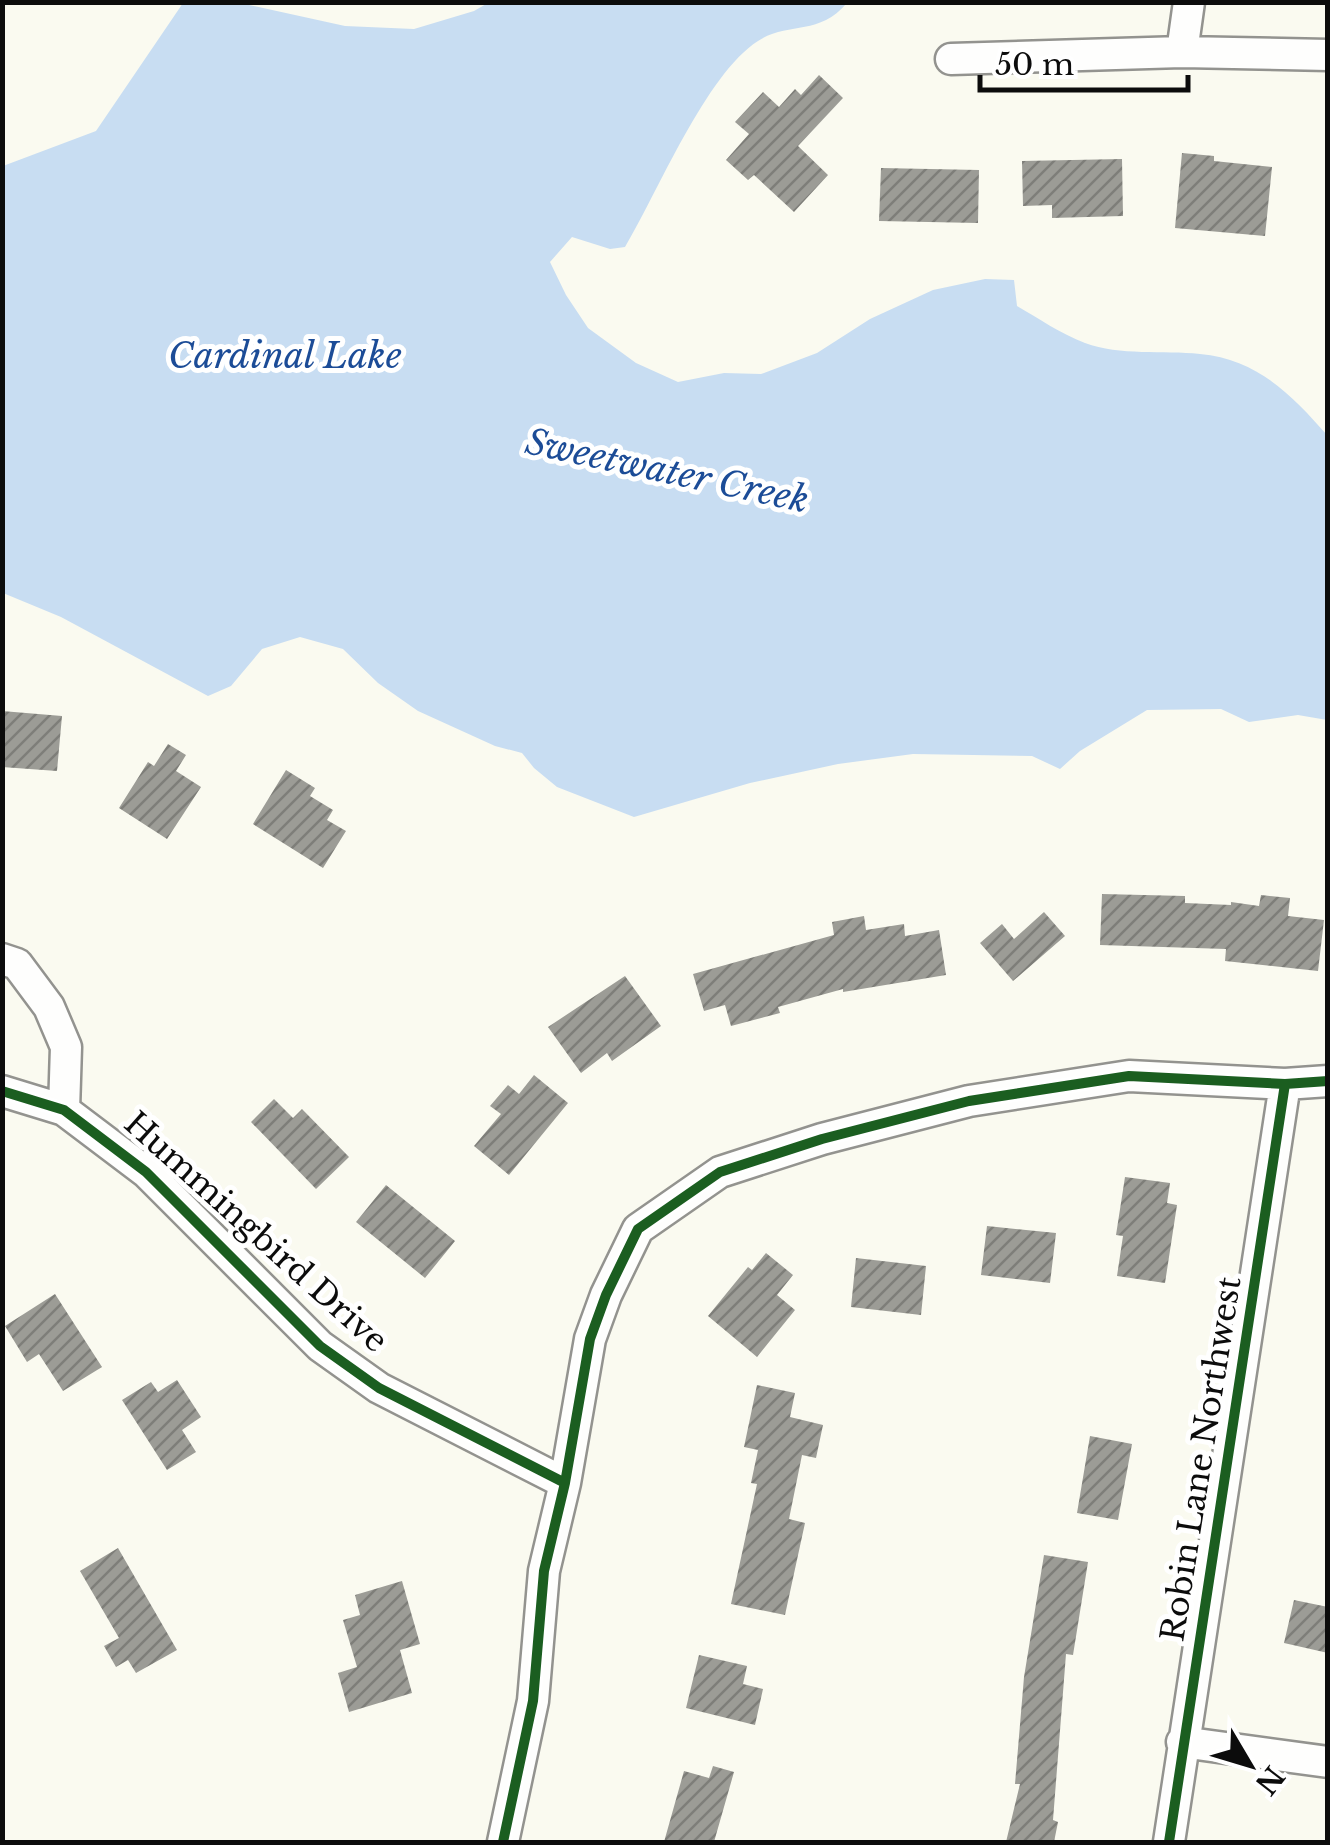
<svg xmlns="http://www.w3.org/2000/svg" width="1330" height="1845" viewBox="0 0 1330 1845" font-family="'Libre Baskerville',serif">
  <defs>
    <pattern id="building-hatch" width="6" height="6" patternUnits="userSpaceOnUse" patternTransform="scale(2.5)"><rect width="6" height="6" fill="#9c9c96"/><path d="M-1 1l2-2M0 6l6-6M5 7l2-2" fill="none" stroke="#7e7e79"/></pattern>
  </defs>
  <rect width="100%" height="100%" fill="#fafaf0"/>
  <path fill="#c8ddf2" d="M183,3h57l105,23 69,3 60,-18 14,-8h359c-29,34 -59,18 -89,38 -52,33 -100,151 -133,206l-15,2 -38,-12 -22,25 16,33 22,33 48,35 42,19 46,-9 37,1 56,-21 53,-34 63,-29 52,-11 29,1 3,26c21,12 44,28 68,37 35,13 78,7 115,11 57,5 92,41 127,81v285l-29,-5 -49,7 -28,-13 -74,1 -67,41 -20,18 -28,-13 -119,-2 -75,10 -88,19 -116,34 -77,-30 -23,-19 -12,-15 -27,-7 -77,-35 -40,-28 -35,-34 -43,-12 -38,12 -31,37 -23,10 -147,-79 -58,-24v-427l93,-35z"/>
  <path fill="url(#building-hatch)" d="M819,75l24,23 -45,48 30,29 -34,37 -40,-37 -6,5 -22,-20 23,-26 -14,-12 28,-30 16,15 16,-18 6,6z
    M1182,153l32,3v5l58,6 -7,69 -90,-8z
    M1122,159l1,57 -71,2v-13l-29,1 -1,-45z
    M881,168l98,2 -1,53 -99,-2z
    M2,711l60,5 -5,55 -55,-4z
    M168,744l18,11 -10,16 25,16 -34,52 -48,-31 29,-46 6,4z
    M286,770l29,18 -5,8 23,14 -6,10 19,11 -23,37 -70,-44z
    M1102,894l83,2v7l46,2v-3l28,4 2,-11 29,3 -2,18 36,4 -6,51 -93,-10 1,-12 -126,-4z
    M1044,912l21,24 -52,45 -33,-38 22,-19 12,15z
    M864,916l2,14 38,-6 1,12 34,-6 7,45 -103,17v-3l-65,18 2,6 -49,13 -6,-21 -21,6 -11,-37 141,-39 -2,-13z
    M625,976l36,50 -49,35 -5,-8 -26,20 -33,-46z
    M534,1075l34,28 -59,72 -35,-29 27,-32 -11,-8 18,-21 11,9z
    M274,1099l19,19 9,-9 47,48 -33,32 -65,-67z
    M1125,1177l45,6 -3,20 10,2 -12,78 -48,-7 6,-40 -7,-1z
    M386,1185l69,56 -30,37 -69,-56z
    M987,1226l69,7 -6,50 -69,-8z
    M766,1253l27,22 -16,20 18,15 -38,47 -49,-41 40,-49 4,3z
    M856,1258l70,8 -5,49 -70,-8z
    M55,1294l47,73 -39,24 -24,-37 -12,8 -22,-36z
    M177,1380l24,37 -19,13 14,22 -29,18 -45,-70 29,-18 7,10z
    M757,1385l38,8 -5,24 33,8 -7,33 -14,-3 -13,64 16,4 -20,92 -54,-11 26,-120 -6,-1 7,-33 -14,-3z
    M1090,1436l42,8 -14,76 -41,-7z
    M118,1548l59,102 -41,23 -8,-13 -12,7 -12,-21 15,-8 -39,-67z
    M1044,1555l44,7 -15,93 -7,-1 -13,166 5,2 -4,20h-48l14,-58h-5l9,-107z
    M402,1581l18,63 -20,6 12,43 -63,19 -11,-39 19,-6 -14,-47 17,-5 -5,-20z
    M1294,1600l34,7v46l-44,-10z
    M699,1655l48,11 -4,18 20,5 -8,36 -69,-17z
    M713,1766l21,6 -20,70h-50l20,-71 25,7z"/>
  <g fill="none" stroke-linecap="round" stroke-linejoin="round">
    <g stroke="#93938f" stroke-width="35">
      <path id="minor" d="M1182,52l7,-50
        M951,59l231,-7 146,3
        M2,959l15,5 32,43 17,40 -2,63
        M2,1091l62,19 82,62 174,174 59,42 186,95
        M1182,1742l146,20
        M503,1842l30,-141 11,-130 21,-88 25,-144 16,-44 32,-66 82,-57 102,-33 147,-38 160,-25 156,8 43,-3
        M1169,1842l116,-758"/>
    </g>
    <use href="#minor" stroke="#fefefd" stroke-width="30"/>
    <g stroke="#fff" stroke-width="16">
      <path id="cycleway" d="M2,1091l62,19 82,62 174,174 59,42 186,95
        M503,1842l30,-141 11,-130 21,-88 25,-144 16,-44 32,-66 82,-57 102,-33 147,-38 160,-25 156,8 43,-3
        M1169,1842l116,-758"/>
    </g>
    <use href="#cycleway" stroke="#1b5e20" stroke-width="10"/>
  </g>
  <g text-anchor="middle" stroke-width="10" stroke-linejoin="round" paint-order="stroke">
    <g font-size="32" fill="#0c0c0c" stroke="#fff">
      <text transform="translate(256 1232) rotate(42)" y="11">Hummingbird Drive</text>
      <text transform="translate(1201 1459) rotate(-81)" y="11">Robin Lane Northwest</text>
    </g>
    <g font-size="35" font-style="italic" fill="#1c4c97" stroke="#fff">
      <text x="285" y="368">Cardinal Lake</text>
      <text transform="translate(667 471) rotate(12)" y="12">Sweetwater Creek</text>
    </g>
  </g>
  <rect width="1330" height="1845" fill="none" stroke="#0c0c0c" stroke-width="10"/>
  <g transform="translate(1250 1765) rotate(128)" stroke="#ffffff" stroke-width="8" paint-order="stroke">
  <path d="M0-8L18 38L0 25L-18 38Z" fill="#0c0c0c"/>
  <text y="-15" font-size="28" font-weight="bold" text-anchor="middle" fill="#0c0c0c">N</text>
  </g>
  <path d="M980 75v15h208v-15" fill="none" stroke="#0c0c0c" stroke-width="5"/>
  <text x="995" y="75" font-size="30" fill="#0c0c0c" stroke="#ffffff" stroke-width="8" paint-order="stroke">50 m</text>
</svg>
